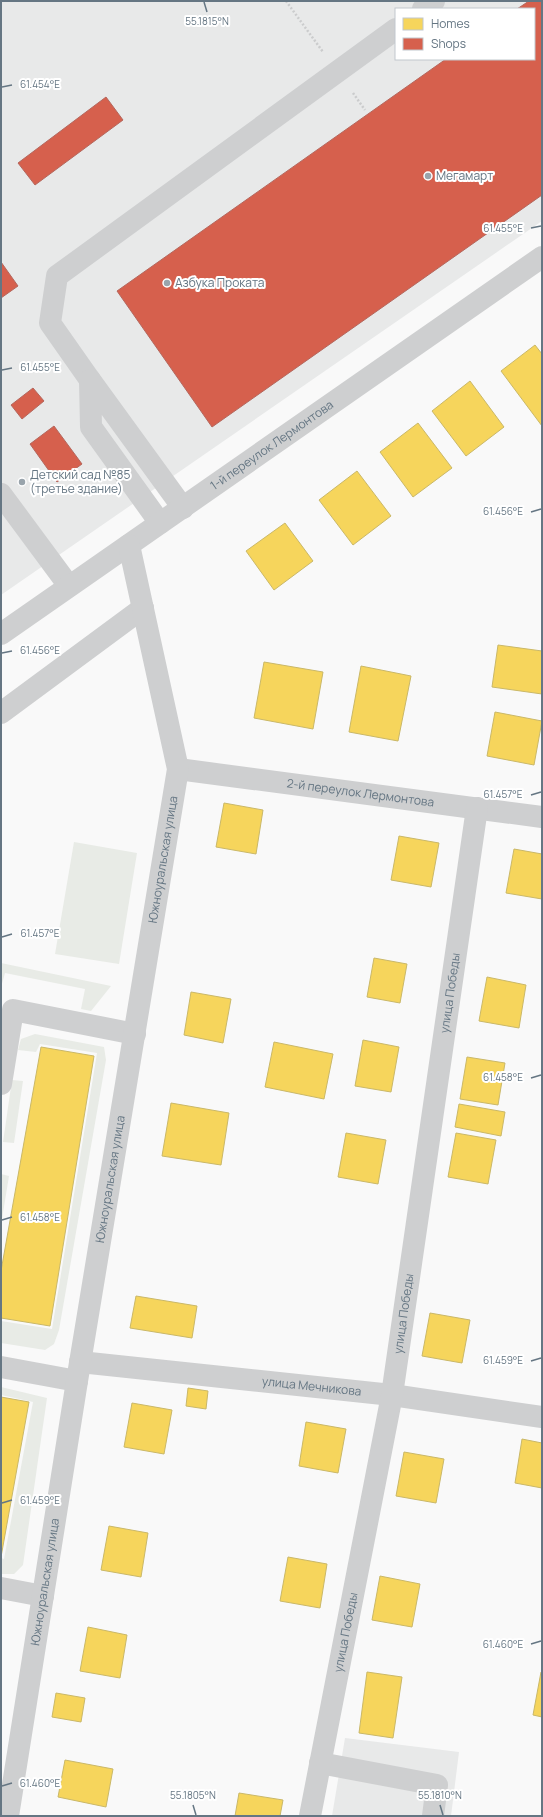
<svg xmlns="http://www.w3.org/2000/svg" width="543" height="1817" viewBox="0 0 543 1817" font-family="Manrope,sans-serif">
  <rect width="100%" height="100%" fill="#f9f9f9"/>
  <path fill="#e8e9e9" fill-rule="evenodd" d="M1,1h541v220l-541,374zM396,9h138v50h-138z
    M345,1738l114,14 -8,64h-119z"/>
  <path fill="#e8ebe6" d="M74,842l63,11 -18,111 -64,-10z
    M1,963l110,23 -20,25 -10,-2 4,-20 -80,-16 -4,14z
    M35,1034l69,13 2,13 -47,270 -5,14 -9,6 -44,-7v-22l51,8 45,-276 -57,-9 -4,8 -18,-2 3,-11z
    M12,1080l11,1 -9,62 -11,-1z
    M1,1174l8,2 -8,49z
    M1,1387l46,11 -24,167 -9,9h-13v-16l3,1 29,-157 -32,-7z"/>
  <path fill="#f6d55c" stroke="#cab868" d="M535,345l7,9v72l-41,-55z
    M470,381l34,46 -38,29 -34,-45z
    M418,423l34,45 -39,29 -33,-45z
    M357,471l34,45 -38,29 -34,-45z
    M285,523l28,38 -39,29 -28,-39z
    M498,645l44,6v43l-50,-7z
    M264,662l59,10 -10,57 -59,-11z
    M361,666l50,10 -13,65 -49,-9z
    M495,712l47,9 -8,44 -47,-9z
    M224,803l39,7 -7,44 -40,-7z
    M399,836l40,7 -8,44 -40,-7z
    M514,849l28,5v45l-36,-6z
    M374,958l33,6 -7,39 -33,-6z
    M487,977l39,8 -7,43 -40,-7z
    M191,992l40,7 -8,44 -39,-8z
    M363,1040l36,7 -8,45 -36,-6z
    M274,1042l59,12 -9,45 -59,-12z
    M41,1047l53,9 -44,270 -49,-8v-47z
    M467,1057l38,6 -7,42 -38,-6z
    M171,1103l58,10 -8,52 -59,-9z
    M459,1104l46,8 -4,24 -46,-9z
    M346,1133l40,7 -8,44 -40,-7z
    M456,1133l40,7 -8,44 -40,-7z
    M136,1296l61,10 -5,32 -62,-10z
    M430,1313l40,7 -8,43 -40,-7z
    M188,1388l20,3 -2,18 -20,-3z
    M1,1397l28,5 -28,155z
    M132,1403l40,7 -8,44 -40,-7z
    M306,1422l40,7 -8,44 -39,-7z
    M522,1439l20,4v45l-27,-5z
    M404,1452l40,7 -8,44 -40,-7z
    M109,1526l39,7 -7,44 -40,-7z
    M288,1557l39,7 -7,44 -40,-7z
    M380,1576l40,8 -8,43 -40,-7z
    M88,1627l39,8 -7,43 -40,-7z
    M367,1672l35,5 -9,61 -34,-5z
    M541,1672h1v45l-9,-2z
    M56,1693l29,5 -4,24 -29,-5z
    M65,1760l48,9 -7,38 -48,-10z
    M239,1793l44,7 -3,16h-45z"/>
  <path fill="#d6604d" stroke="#b4675d" d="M529,1h13v194l-330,232 -95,-136 329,-232h88v-50h-17z
    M106,97l17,23 -88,65 -17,-22z
    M1,262l17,24 -17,12z
    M33,388l11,13 -22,18 -11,-14z
    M54,426l28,38 -25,18 -27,-38z"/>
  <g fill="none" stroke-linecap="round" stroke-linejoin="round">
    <path stroke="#cbcccd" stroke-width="2.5" stroke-dasharray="2 2" stroke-linecap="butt" d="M286,1l37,51
      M353,93l12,17"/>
    <g stroke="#cecfd0" stroke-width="22">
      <path d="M423,9l11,-8"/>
      <path d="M90,380l-40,-57 7,-47 339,-247"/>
      <path d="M1,494l68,92"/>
      <path d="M160,523l-69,-96 -1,-47 93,128"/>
      <path id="s1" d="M1,634l541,-377"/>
      <path d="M1,713l142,-105"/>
      <path id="s2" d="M178,769l364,48"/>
      <path d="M1,1084l12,-74 122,24"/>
      <path id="s3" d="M80,1362l312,33 150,22"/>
      <path d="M1,1367l76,14"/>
      <path d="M1,1588l42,8"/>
      <path d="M320,1763l117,22 -4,31"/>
      <path id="s4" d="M8,1816l69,-435 101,-612 -49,-224"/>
      <path id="s5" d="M310,1816l82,-421 85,-587"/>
    </g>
  </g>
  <path fill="none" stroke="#657683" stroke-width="1.5" d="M204,2l3,10M2,87l10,-2M531,228l10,-2M2,370l10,-2M531,512l10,-3M2,653l10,-2M531,795l10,-3M2,937l10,-3M531,1078l10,-3M2,1220l10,-3M531,1361l10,-3M2,1503l10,-3M531,1644l10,-3M2,1786l10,-3M193,1805l3,10M440,1805l3,10"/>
  <g fill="#99a4ac" stroke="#fff" stroke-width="1.5">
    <circle cx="428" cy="176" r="4"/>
    <circle cx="167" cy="283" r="4"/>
    <circle cx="22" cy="482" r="4"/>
  </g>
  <g text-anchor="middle" stroke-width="4" stroke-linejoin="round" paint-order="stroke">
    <g font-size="12" fill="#657683" stroke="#fff" text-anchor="start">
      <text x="436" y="180">Мегамарт</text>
      <text x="175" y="287">Азбука Проката</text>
      <text x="30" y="479">Детский сад №85<tspan x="30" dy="14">(третье здание)</tspan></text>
    </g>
    <g font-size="12" fill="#657683" stroke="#fff">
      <text dy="4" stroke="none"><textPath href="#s1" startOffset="330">1-й переулок Лермонтова</textPath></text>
      <text dy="4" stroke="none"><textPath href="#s2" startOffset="184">2-й переулок Лермонтова</textPath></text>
      <text dy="4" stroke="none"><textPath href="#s4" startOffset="969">Южноуральская улица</textPath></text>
      <text dy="4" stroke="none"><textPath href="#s5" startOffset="835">улица Победы</textPath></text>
      <text dy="4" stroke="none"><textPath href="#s4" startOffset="645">Южноуральская улица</textPath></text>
      <text dy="4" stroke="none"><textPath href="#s5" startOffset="511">улица Победы</textPath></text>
      <text dy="4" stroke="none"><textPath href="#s3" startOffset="233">улица Мечникова</textPath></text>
      <text dy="4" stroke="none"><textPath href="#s4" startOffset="237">Южноуральская улица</textPath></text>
      <text dy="4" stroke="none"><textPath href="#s5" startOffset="187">улица Победы</textPath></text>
    </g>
  </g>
  <g font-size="10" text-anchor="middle" fill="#657683" stroke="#fff" stroke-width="4" stroke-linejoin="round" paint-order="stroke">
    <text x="207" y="25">55.1815°N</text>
    <text x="40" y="88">61.454°E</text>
    <text x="503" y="232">61.455°E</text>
    <text x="40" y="371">61.455°E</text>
    <text x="503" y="515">61.456°E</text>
    <text x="40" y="654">61.456°E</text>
    <text x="503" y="798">61.457°E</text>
    <text x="40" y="937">61.457°E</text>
    <text x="503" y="1081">61.458°E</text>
    <text x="40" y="1221">61.458°E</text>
    <text x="503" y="1364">61.459°E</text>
    <text x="40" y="1504">61.459°E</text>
    <text x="503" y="1648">61.460°E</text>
    <text x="40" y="1787">61.460°E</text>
    <text x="193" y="1799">55.1805°N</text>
    <text x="440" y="1799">55.1810°N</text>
  </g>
  <rect width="543" height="1817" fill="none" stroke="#657683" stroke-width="4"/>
  <rect x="395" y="8" width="140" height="52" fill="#ffffff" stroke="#c1c8cd"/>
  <rect x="403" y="18" width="20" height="12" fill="#f6d55c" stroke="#c1c8cd"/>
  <text x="431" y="28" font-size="12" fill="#657683">Homes</text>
  <rect x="403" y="38" width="20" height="12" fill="#d6604d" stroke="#c1c8cd"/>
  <text x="431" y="48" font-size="12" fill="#657683">Shops</text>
</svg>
